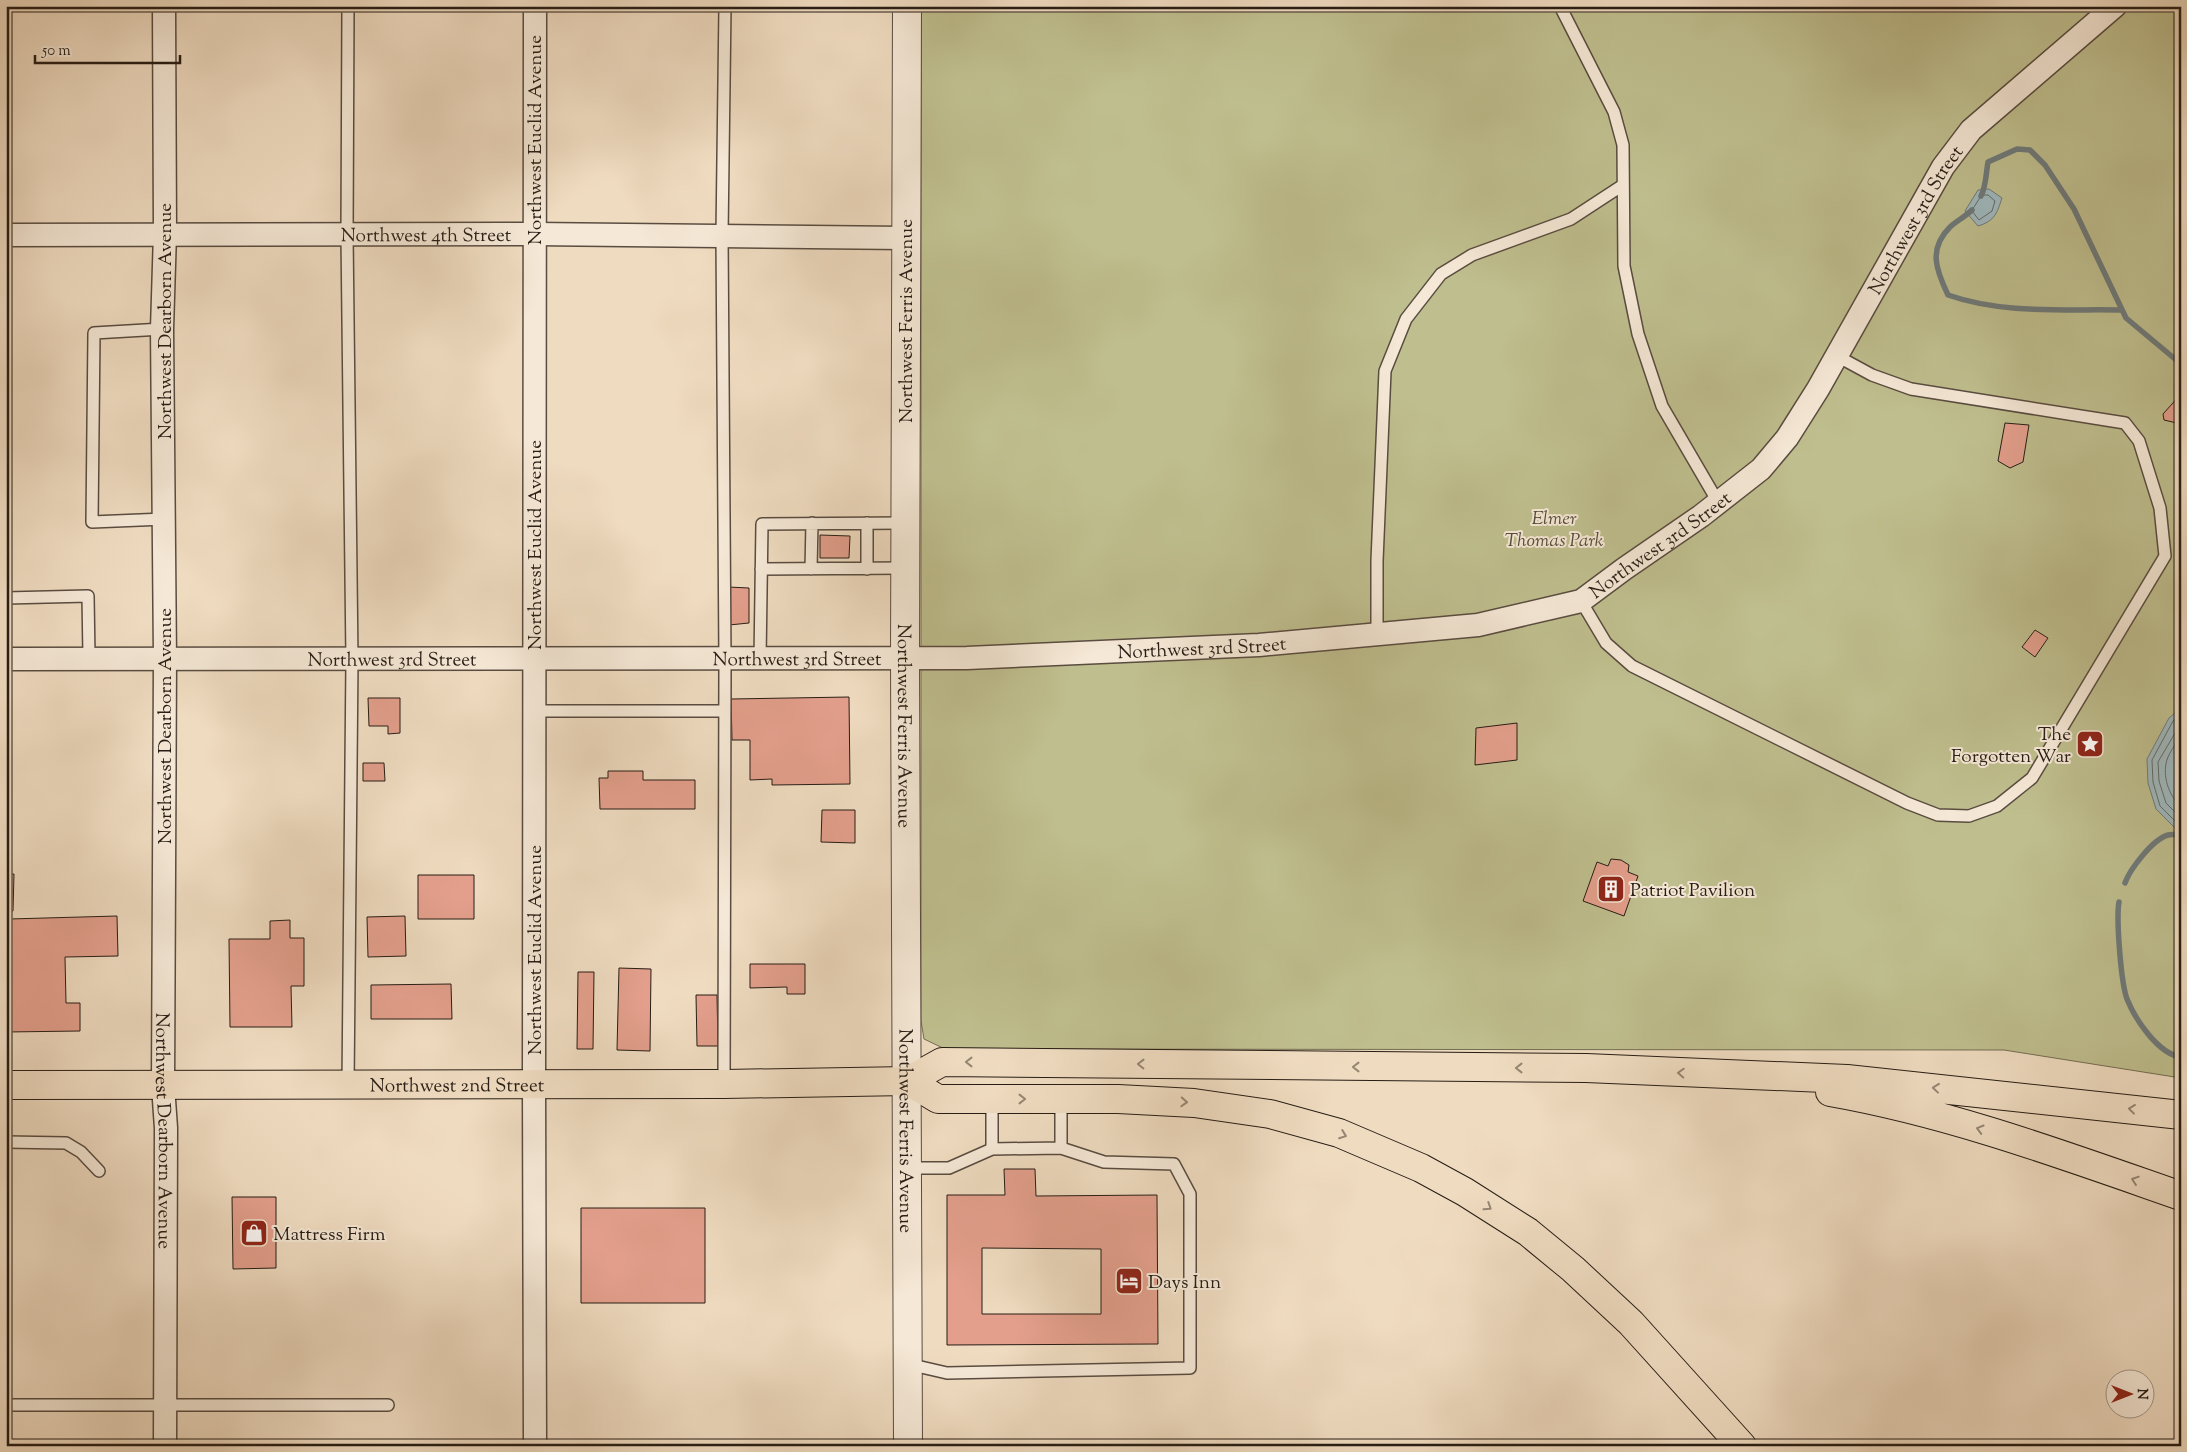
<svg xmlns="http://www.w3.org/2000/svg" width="2187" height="1452" viewBox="0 0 2187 1452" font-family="'Sorts Mill Goudy',serif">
  <rect width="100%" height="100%" fill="#efdbc0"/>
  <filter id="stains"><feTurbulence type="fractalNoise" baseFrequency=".004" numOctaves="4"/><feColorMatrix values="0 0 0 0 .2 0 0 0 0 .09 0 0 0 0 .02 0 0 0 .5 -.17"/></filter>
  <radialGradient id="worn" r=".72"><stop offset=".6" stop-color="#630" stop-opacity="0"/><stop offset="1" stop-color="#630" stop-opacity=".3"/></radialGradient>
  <path fill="#bfbe8e" stroke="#736e52" d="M921,6h1260v1072l-177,-28 -1059,-1 -21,-10 -3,-18z"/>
  <path fill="#9fb8bd" stroke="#6f7a7a" d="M1989,189l13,9c-5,15 -7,23 -24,28l-13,-15 13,-21z
    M2181,708v126l-25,-25 -8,-26 -1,-24 22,-41z"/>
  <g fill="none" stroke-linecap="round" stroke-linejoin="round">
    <path stroke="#636a69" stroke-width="1" d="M1982,195h6l7,6 -3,10 -13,9 -7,-9z
      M2181,714l-8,7 -21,39 1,22 7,24 21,21
      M2181,723l-23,39 1,19 7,22 15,15
      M2181,736c-5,8 -14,19 -15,28 -3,15 4,33 15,43"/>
    <path stroke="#6f7a7a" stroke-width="5.5" d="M1981,196c5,-9 5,-23 7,-34l29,-13 13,1 15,15 29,44 52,109 55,46
      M1972,210c-7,7 -16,11 -22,17 -22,22 -14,43 -2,68 54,19 115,14 172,15
      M2125,883c5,-14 28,-44 43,-48 4,-1 9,0 13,0
      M2119,902c-3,17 2,81 8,97 8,20 31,55 54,58"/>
  </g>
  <path fill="#e39f8c" stroke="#271d15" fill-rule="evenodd" d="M2181,394v30l-17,-4 -1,-6z
    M2005,423l24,2 -6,37 -13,6 -12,-7z
    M820,535l30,1 -1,22h-29z
    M728,587l21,1v35l-20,2z
    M2035,630l13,8 -13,19 -13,-10z
    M849,697l1,87 -78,1v-6l-22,1v-40h-18l-1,-41z
    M368,698h32v35l-12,1v-8h-19z
    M1517,723v37l-42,5 1,-37z
    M363,763h21l1,18h-22z
    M608,771h35v9h52v29h-95l-1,-31h9z
    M822,810h33v33l-34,-1z
    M1611,859l10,1 8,5 -1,7 10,4 -14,40 -41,-15 14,-39 11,4z
    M6,874h8l-1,37 -7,1z
    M418,875h56v44h-56z
    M117,916l1,40 -53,1 1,46h14v28l-74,1v-20h5l-2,-93z
    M405,916l1,40 -38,1 -1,-40z
    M290,920v18h14v48h-13l1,41h-62l-1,-88h41v-18z
    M750,964h55v30h-18v-7l-37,1z
    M619,968l32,1 -1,82 -33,-1z
    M578,972h16l-1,77h-16z
    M451,984l1,35h-81v-34z
    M696,995h21l1,51h-21z
    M1004,1169h31l1,27 121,-1 1,149 -211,1v-150h58zM982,1248l119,1v65h-119z
    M232,1197h44v71l-43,1z
    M581,1208h124v95h-124z"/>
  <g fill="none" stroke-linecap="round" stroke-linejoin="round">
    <g stroke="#594c40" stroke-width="14">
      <path id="service" d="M1560,6l54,106 9,33 1,121 14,68 24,72 56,96
        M162,329l-68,4 -2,189 72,-3
        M867,523v46
        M761,569l144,-1
        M811,569l1,-46
        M6,598l82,-2 1,61
        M1581,601l25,42 26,23 275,137 31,12 31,1 28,-10 35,-28 133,-222 -5,-48 -21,-67 -14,-18 -214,-34 -39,-14 -35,-19
        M1377,634v-73l8,-190 21,-52 35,-45 31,-19 99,-36 52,-34
        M760,659l2,-135 143,-1
        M534,711h191
        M724,1084l1,-424 -3,-425 3,-229
        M348,1086l4,-426 -5,-425 1,-229
        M1061,1099v49
        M6,1142l60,1 15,9 18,19
        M992,1149v-50
        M908,1364l39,9 243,-5v-174l-16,-30 -70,-2 -43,-14 -69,1 -43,19h-41
        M6,1405h382"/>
    </g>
    <g stroke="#594c40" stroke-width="25">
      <g id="minor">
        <path id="s1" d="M164,6l1,227 -3,96 3,330 -2,427 3,42 -1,318"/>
        <path d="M535,6l-1,1078 1,362"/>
        <path id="s2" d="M6,235l528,-1 371,4"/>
        <path id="s3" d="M6,659l961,-1 292,-13 219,-20 103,-24 43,-32 77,-53 60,-47 26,-31 31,-49 125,-222 28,-37 144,-124"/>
      </g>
    </g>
    <g stroke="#594c40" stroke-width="30">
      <g id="tertiary">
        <path id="s4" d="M907,6l-2,653 3,787"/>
      </g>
    </g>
    <g stroke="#271d15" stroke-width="30">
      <g id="primary">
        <path id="s5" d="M6,1085l718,-1 184,-3"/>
      </g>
    </g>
    <g stroke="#271d15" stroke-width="30">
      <path id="motorway" d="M1830,1092c120,21 236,64 351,104
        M1742,1446l-111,-123 -58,-54 -45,-37 -63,-40 -44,-24 -82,-35 -69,-19 -76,-11 -76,-4h-180l-30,-18 34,-19 644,6 261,11 334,36"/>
    </g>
    <use href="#service" stroke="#f5e8d6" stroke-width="11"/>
    <use href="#minor" stroke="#f5e8d6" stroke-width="22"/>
    <use href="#tertiary" stroke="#f5e8d6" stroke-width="28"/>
    <use href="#primary" stroke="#efdbc0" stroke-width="28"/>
    <use href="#motorway" stroke="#efdbc0" stroke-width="28"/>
  </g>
  <defs><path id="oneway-chevron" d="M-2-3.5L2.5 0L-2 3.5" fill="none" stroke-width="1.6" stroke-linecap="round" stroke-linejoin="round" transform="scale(1.25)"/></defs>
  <g stroke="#958673">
    <use href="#oneway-chevron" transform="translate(969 1062) rotate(-180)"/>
    <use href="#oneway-chevron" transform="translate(1141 1064) rotate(-179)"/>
    <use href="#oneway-chevron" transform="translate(1356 1067) rotate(-180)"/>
    <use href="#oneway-chevron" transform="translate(1519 1068) rotate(-180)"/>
    <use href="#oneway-chevron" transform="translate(1681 1073) rotate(-177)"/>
    <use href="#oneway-chevron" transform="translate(1936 1088) rotate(-174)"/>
    <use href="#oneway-chevron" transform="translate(1022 1099)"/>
    <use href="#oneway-chevron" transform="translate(1184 1102) rotate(3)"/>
    <use href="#oneway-chevron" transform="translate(2132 1109) rotate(-173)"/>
    <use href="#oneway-chevron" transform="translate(1980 1129) rotate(-164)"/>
    <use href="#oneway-chevron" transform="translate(1343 1135) rotate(21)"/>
    <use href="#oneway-chevron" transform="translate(2135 1180) rotate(-161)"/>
    <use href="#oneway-chevron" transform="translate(1488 1207) rotate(33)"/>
  </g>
  <defs>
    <g id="sight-square" transform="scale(1.4375)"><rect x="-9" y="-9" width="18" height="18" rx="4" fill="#8f2418" stroke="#f5e8d6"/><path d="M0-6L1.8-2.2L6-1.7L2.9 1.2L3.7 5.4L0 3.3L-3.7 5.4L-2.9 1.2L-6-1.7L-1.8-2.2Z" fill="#fff"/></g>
    <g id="building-square" transform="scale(1.4375)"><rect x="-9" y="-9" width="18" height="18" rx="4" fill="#8f2418" stroke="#f5e8d6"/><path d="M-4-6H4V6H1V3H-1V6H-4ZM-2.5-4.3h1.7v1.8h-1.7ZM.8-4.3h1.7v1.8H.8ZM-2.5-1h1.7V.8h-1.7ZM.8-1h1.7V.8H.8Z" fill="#fff"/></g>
    <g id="shop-square" transform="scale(1.4375)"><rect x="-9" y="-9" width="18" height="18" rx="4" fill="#8f2418" stroke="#f5e8d6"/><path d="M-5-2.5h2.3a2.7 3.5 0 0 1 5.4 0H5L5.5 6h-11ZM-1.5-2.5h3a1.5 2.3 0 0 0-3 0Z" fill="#fff"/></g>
    <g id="hotel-square" transform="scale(1.4375)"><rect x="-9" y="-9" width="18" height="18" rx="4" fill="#8f2418" stroke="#f5e8d6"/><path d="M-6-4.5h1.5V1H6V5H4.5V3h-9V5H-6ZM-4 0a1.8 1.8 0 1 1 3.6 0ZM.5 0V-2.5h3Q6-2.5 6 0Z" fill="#fff"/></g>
  </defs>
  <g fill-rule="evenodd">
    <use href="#sight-square" x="2090" y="744"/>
    <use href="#building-square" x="1611" y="889"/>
    <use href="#shop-square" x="254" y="1233"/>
    <use href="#hotel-square" x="1129" y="1281"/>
  </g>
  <g text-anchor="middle" stroke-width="4" stroke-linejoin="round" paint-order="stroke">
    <g font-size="19" fill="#271d15" stroke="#f5e8d6">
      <text transform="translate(534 140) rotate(-90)" y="7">Northwest Euclid Avenue</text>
      <text dy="7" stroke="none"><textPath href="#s3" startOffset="2096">Northwest 3rd Street</textPath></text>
      <text dy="7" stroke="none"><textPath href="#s2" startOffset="420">Northwest 4th Street</textPath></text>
      <text transform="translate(164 321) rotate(-90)" y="7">Northwest Dearborn Avenue</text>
      <text transform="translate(905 321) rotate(-90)" y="7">Northwest Ferris Avenue</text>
      <text dy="7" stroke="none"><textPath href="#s3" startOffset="1676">Northwest 3rd Street</textPath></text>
      <text transform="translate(534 545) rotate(-90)" y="7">Northwest Euclid Avenue</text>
      <text dy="7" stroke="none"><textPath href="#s3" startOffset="1196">Northwest 3rd Street</textPath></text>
      <text dy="7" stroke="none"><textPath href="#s3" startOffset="386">Northwest 3rd Street</textPath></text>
      <text dy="7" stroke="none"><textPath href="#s3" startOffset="791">Northwest 3rd Street</textPath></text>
      <text transform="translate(164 726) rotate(-90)" y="7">Northwest Dearborn Avenue</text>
      <text dy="7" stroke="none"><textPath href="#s4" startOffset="720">Northwest Ferris Avenue</textPath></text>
      <text transform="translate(534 950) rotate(-90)" y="7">Northwest Euclid Avenue</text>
      <text dy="7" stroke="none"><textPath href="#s5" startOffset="451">Northwest 2nd Street</textPath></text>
      <text dy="7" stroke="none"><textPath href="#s1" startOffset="1125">Northwest Dearborn Avenue</textPath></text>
      <text dy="7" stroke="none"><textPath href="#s4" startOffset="1125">Northwest Ferris Avenue</textPath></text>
    </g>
    <g font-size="19" font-style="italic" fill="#554d39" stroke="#f5e8d6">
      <text x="1554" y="524">Elmer<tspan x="1554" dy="22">Thomas Park</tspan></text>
    </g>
    <g font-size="19" fill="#271d15" stroke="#f5e8d6" text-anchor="start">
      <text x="2071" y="740" text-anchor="end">The<tspan x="2071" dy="22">Forgotten War</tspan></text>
      <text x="1630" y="896">Patriot Pavilion</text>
      <text x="273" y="1240">Mattress Firm</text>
      <text x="1148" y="1288">Days Inn</text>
    </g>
  </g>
  <rect width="2187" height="1452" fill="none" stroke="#efdbc0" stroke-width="25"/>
  <rect x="8" y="8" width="2172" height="1437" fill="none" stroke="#271d15" stroke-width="2.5"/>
  <rect x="12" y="12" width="2162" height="1427" fill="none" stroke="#271d15"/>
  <g transform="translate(2130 1394) rotate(90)"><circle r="24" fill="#f5e8d6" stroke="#a39789"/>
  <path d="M0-4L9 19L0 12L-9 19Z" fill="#8f2418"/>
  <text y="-8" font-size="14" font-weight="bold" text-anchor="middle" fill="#271d15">N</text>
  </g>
  <path d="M35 55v8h145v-8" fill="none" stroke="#271d15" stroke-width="2.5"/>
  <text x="42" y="55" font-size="15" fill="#271d15" stroke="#f5e8d6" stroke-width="4" paint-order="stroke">50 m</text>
  <rect width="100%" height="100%" filter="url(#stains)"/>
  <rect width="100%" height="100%" fill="url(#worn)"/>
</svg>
